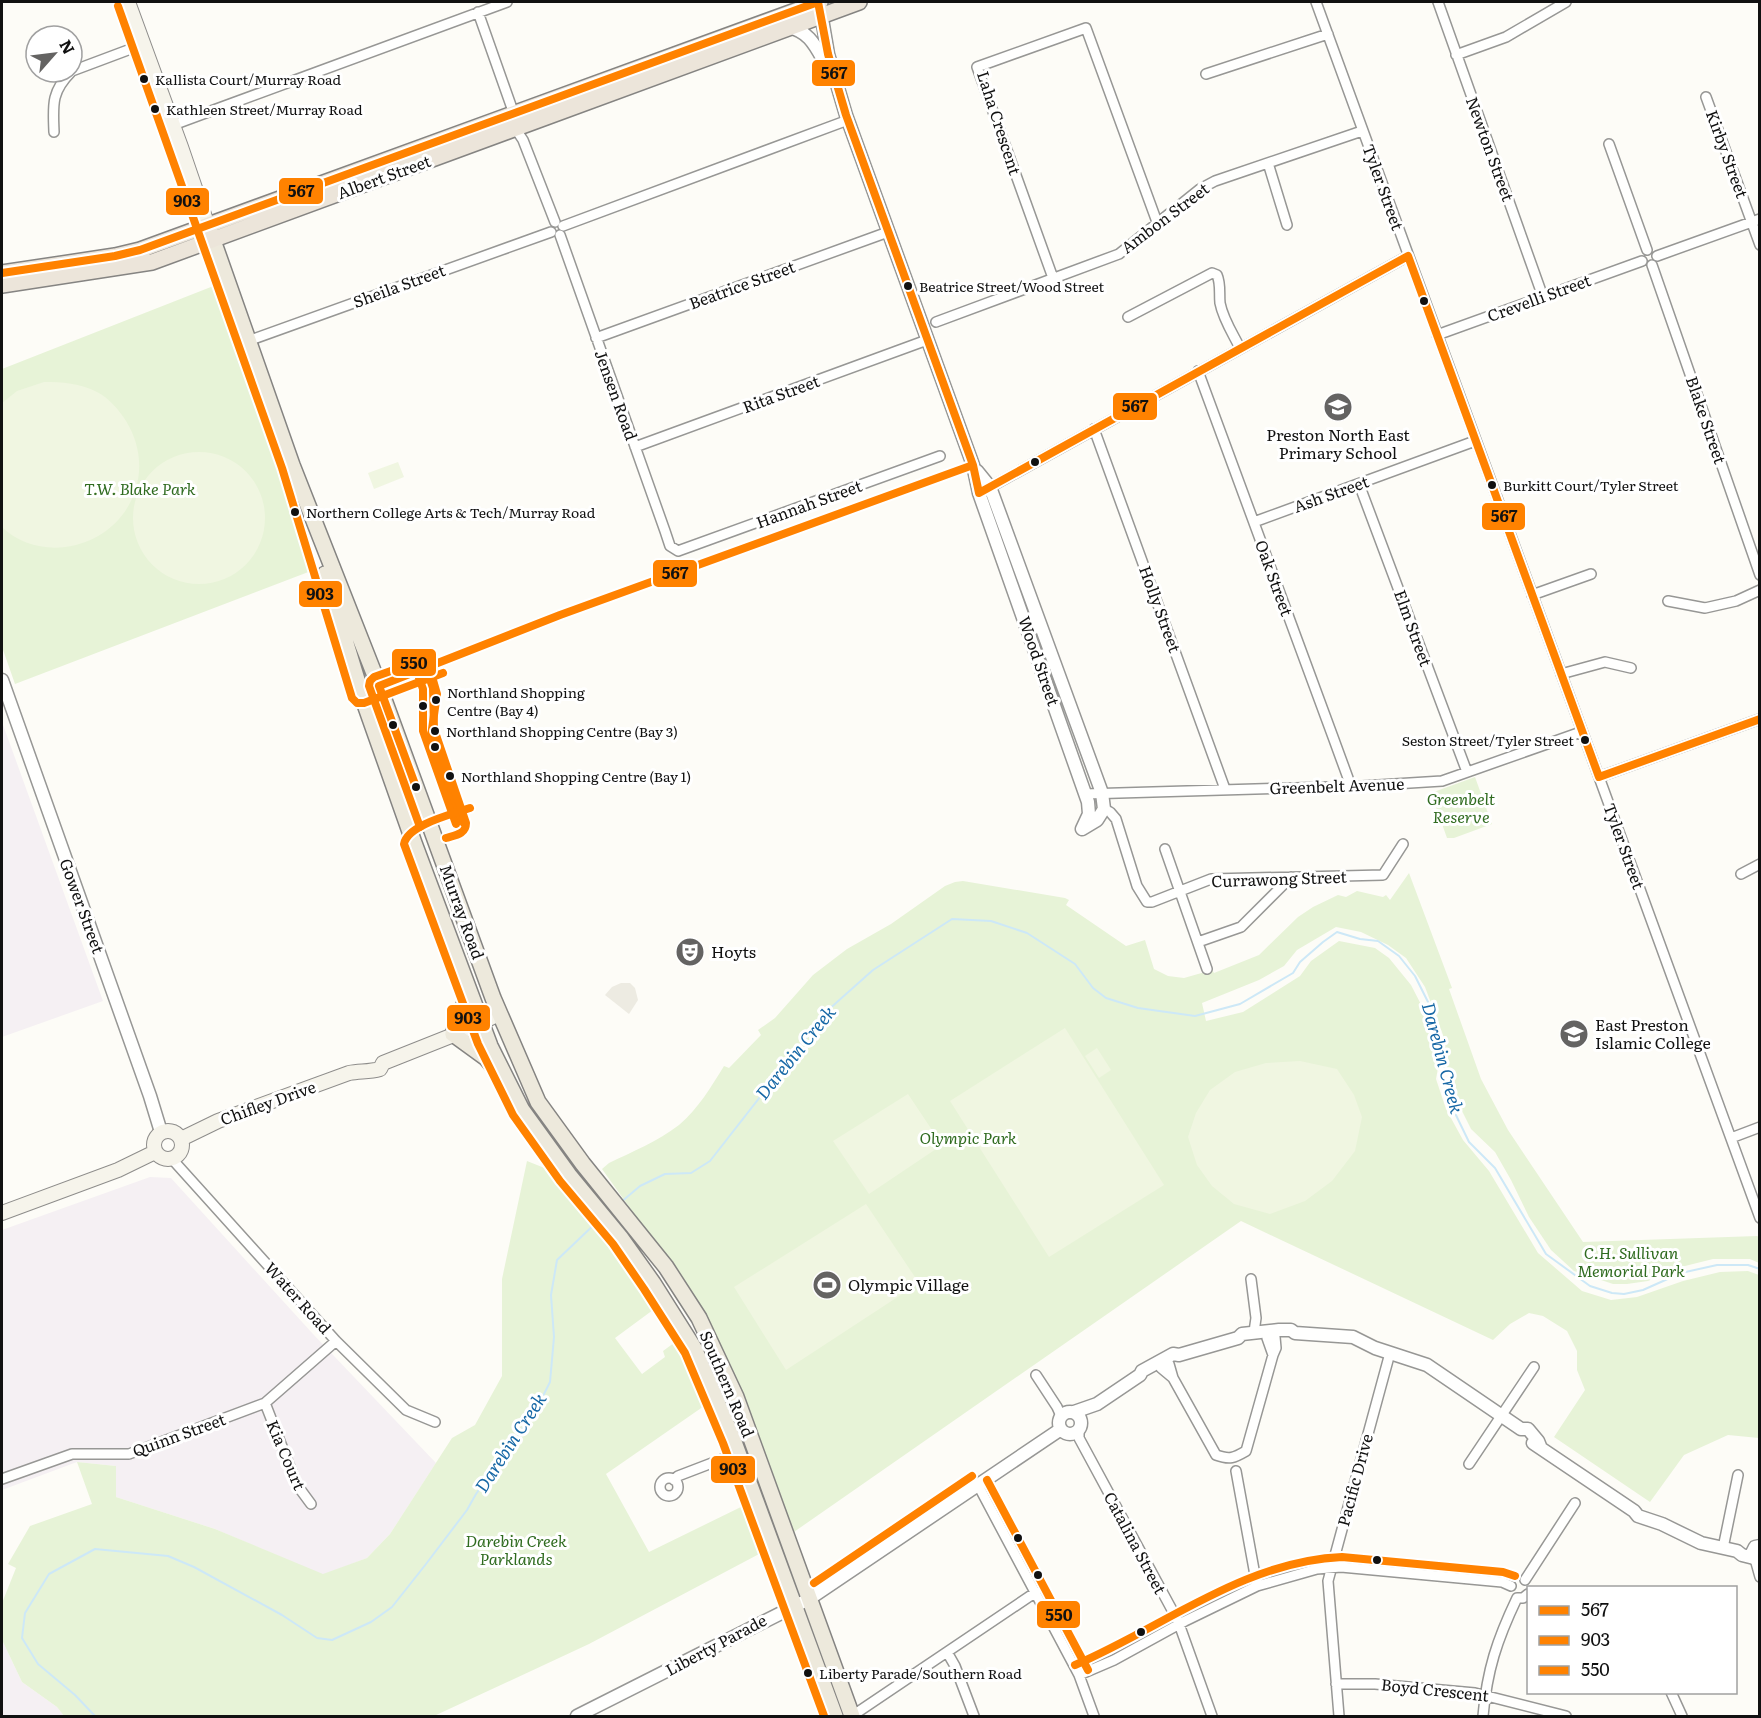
<svg xmlns="http://www.w3.org/2000/svg" width="1761" height="1718" viewBox="0 0 1761 1718" font-family="Literata,serif">
  <rect width="100%" height="100%" fill="#fdfcf7"/>
  <path fill="#f5f0f3" d="M2,722l101,279 -101,36z
    M150,1177l21,1 142,156 123,129 -46,71 -23,24 -44,17 -108,-46 -99,-32v-31l-39,-4 -75,28v-260z
    M2,1617l1,25 19,40 35,25 7,9h-62z"/>
  <path fill="#e7f3d7" d="M216,285l95,286 -296,113 -13,-37v-278z
    M1475,777l17,47 -38,14h-7l-16,-45z
    M1409,873l43,115 -3,1 32,90 27,51 75,112 174,-6 2,1v26l-9,-4h-37l-36,9 -29,13 -21,3h-14l-39,-13 -23,-21 -22,-33 -18,-37 -16,-28 -24,-23 -17,-34 -7,-26 -4,-34 -18,-48 -19,-29 -18,-13 -27,-13 -25,-5 -39,23 -13,16 -25,14 -57,23 4,18 37,-9 57,-36 11,-15 28,-20 36,7 14,10 22,27 17,33 7,29 -2,10 5,11 -2,11 10,30 17,31 26,31 49,82 44,38 29,9 26,-3 46,-16 37,-9 28,-1 11,4v163l-31,-3 -44,20 -34,47 -96,-65 31,-47 -8,-20v-19l-10,-20 -24,-15 -14,-3 -19,11 -17,16 -252,-119 -450,313 -126,-277 -63,-88 7,-6c23,-11 49,-22 70,-38 19,-16 32,-38 45,-59l5,2 32,-33 -3,-5 17,-12 38,-43 34,-26 44,-25 54,-38 10,-4 8,-1 102,17 4,2 -3,5 60,41 19,-6 9,29 14,7 16,2 28,-8 2,3 45,-18 39,-38 15,-10 25,-12 8,2 11,-6 26,6 3,-2 4,5z
    M527,1161l25,10 65,76 40,60 -42,31 27,36 23,-17 -2,-6 15,-11 29,64 -101,70 43,78 96,-47 16,48 -172,91 -155,72h-370l-7,-9 -35,-25 -19,-40 -1,-39 14,-35 -8,-4 22,-38 62,-22 -15,-42 39,4v31l99,32 108,45 44,-16 23,-24 62,-96 23,-13 27,-49v-97z"/>
  <path fill="#f0f6e1" d="M44,382c18,0 36,1 53,10 12,6 22,18 29,29 33,53 1,118 -61,126 -22,3 -47,-4 -63,-20v-124l15,-12z
    M133 518a66 66 0 1 1 132 0a66 66 0 1 1-132 0Z
    M398,462l6,15 -30,12 -6,-16z
    M1065,1028l99,157 -115,72 -99,-156z
    M1097,1048l14,22 -12,8 -14,-22z
    M1300,1061l37,8 17,26 8,22 -7,34 -23,30 -27,20 -35,13 -36,-10 -22,-18 -15,-21 -9,-28 8,-24 14,-23 25,-18 31,-9z
    M908,1094l34,51 -73,49 -36,-53z
    M866,1204l53,79 -133,87 -52,-83z"/>
  <path fill="#edebe2" d="M621,983h9l5,5 3,12 -9,14 -24,-19 7,-8z"/>
  <g fill="none" stroke-linecap="round" stroke-linejoin="round">
    <path stroke="#cde8f7" stroke-width="2" d="M620,1203l20,-17 25,-12 26,-1 19,-12 117,-150 46,-41 79,-51 39,2 36,12 48,31 18,24 13,10 32,10 57,8 45,-12 53,-31 7,-11 23,-20 14,-10 23,7 18,2 21,15 16,20 18,36 10,35 -3,7 4,13v14l9,28 16,33 26,26 51,86 44,32 22,7 12,1 19,-4 38,-17 36,-8h31l12,4
      M95,1716l-20,-21 -37,-31 -16,-26 3,-25 24,-39 46,-25 73,7 26,11 88,48 35,23 15,2 39,-18 21,-15 34,-43 41,-54 9,-16 61,-86 13,-26 4,-45 -3,-42 6,-35 42,-40"/>
    <g stroke="#979795" stroke-width="12">
      <path id="minor" d="M1316,2l444,1216
        M1438,2l105,295
        M478,12l36,102
        M1456,55l50,-18 60,-35
        M72,71l72,-27
        M1206,74l122,-40
        M1706,97l54,148
        M173,125l334,-123
        M515,128l8,12 32,82
        M54,132c-1,-27 -3,-40 17,-60
        M1609,144l38,106
        M1268,163l19,62
        M563,226l285,-106
        M560,235l105,296 5,15 8,5 262,-95
        M1657,256l103,-37
        M1652,265l108,310
        M1053,278l-76,-211 109,-39 71,194
        M1128,317l84,-44 5,2c4,9 2,18 3,28 3,16 13,31 20,45
        M936,322l183,-68 81,-65 15,-8 147,-50
        M1437,335l205,-74
        M596,338l292,-106
        M248,341l303,-109
        M1198,371l135,366 15,41 -1,8
        M1094,429l131,360
        M635,447l292,-107
        M1359,484l108,288
        M985,490l423,-234
        M1254,522l221,-81
        M1532,595l59,-21
        M1668,601l37,7 31,-7 24,-11
        M1561,674l44,-12 26,6
        M1599,777l161,-58
        M1085,794l277,-8 80,-5 139,-49
        M1104,809l6,3 6,7 21,67 10,16h5l59,-23 172,-4 20,-31
        M1165,849l42,120
        M1741,874l19,-10
        M1198,942l43,-15 50,-50
        M1731,1138l29,-11
        M172,1159l164,182 70,69 29,12
        M1251,1279l5,39 -2,14
        M1267,1338l6,17
        M1169,1364l4,14 43,77c14,5 18,3 30,-4l27,-96 3,-7 -1,-11
        M1161,1368l12,10
        M1036,1375l21,32 4,9
        M265,1403l32,82 14,19
        M1079,1430v8l99,183 34,95
        M1469,1464l65,-97
        M1236,1471l21,115
        M660 1487a9 9 0 1 1 18 0a9 9 0 1 1-18 0Z
        M2,1479l70,-25h57l136,-51 71,-62
        M674,1480l4,-4 60,-23
        M978,1485l101,190 15,41
        M1723,1548l15,-73
        M1755,1559l5,18
        M1525,1580l50,-77
        M1517,1598h6l5,-4
        M947,1652l8,14 19,50
        M1079,1675l35,-15 71,-39 72,-35 60,-17 24,-2 161,15 9,4
        M1336,1684h39l100,9 91,23
        M1671,1692l11,24
        M852,1716l184,-124
        M1339,1716l-11,-135 62,-228
        M1483,1716c4,-46 14,-76 34,-118"/>
    </g>
    <g stroke="#979795" stroke-width="15">
      <path id="tertiary" d="M820,7l8,47 18,61 127,350 6,28 109,309 1,12 -7,15
        M788,27c23,4 29,23 40,41
        M977,471l13,16 112,306 2,16 -7,11 -15,9
        M2,680l148,416 11,36
        M1074,1412l23,-8 43,-29 2,-4 31,-17 6,1 59,-17 4,-4 37,-4h12l4,3 58,4 22,11 52,17 94,64h7l10,12 2,5
        M1059 1423a11 11 0 1 1 22 0a11 11 0 1 1-22 0Z
        M1533,1443l101,68 4,5 24,8 39,19 36,8 5,4 12,3
        M1758,1561l-4,-3 -2,-5 3,-6 5,-1
        M577,1716l232,-117 252,-170"/>
    </g>
    <g stroke="#8e8d8b" stroke-width="16">
      <path id="secondary" d="M128,2l53,145 27,79
        M154 1145a14 14 0 1 1 28 0a14 14 0 1 1-28 0Z
        M181,1139l37,-18 131,-48c11,-2 20,-1 31,-4l3,-6 83,-33 33,-16
        M2,1213l116,-43 37,-18"/>
    </g>
    <g stroke="#858482" stroke-width="18">
      <path id="primary" d="M209,229l83,236 87,221 114,312 45,104 45,62 83,103 33,51 37,79 116,319
        M325,574l36,119 53,150 76,203 32,64 47,65 52,63 32,45 41,65 39,91 102,277
        M469,992l-16,42 33,24 11,13"/>
    </g>
    <g stroke="#858482" stroke-width="18">
      <path id="trunk" d="M2,273l113,-17 25,-6 680,-248
        M2,285l150,-23 707,-260"/>
    </g>
    <use href="#minor" stroke="#fffffe" stroke-width="9"/>
    <use href="#tertiary" stroke="#fffffe" stroke-width="12"/>
    <use href="#secondary" stroke="#f6f4eb" stroke-width="14"/>
    <use href="#primary" stroke="#ede9dc" stroke-width="15"/>
    <use href="#trunk" stroke="#ece5da" stroke-width="15"/>
    <g stroke="#fff" stroke-width="12">
      <path id="bus-1" d="M1408,256l191,521
        M2,273l113,-17 25,-6 678,-248 10,52 18,61 127,350 6,28 429,-237
        M417,672l6,17v42l33,93
        M379,686l181,-71 413,-150
        M379,686l37,101
        M1599,777l161,-58"/>
    </g>
    <g stroke="#fff" stroke-width="12">
      <path id="bus-2" d="M118,6l164,462 70,230 5,5h7l79,-30
        M429,666l8,28 -6,42 32,86
        M470,808c-17,6 -63,17 -66,36l74,200 35,71 47,66 53,63 31,45 41,64 38,90 101,273"/>
    </g>
    <g stroke="#fff" stroke-width="12">
      <path id="bus-3" d="M420,827l-51,-141 1,-5 4,-4 42,-15 9,4 8,22 1,41 32,94c0,11 -10,12 -20,15
        M987,1480l101,190
        M814,1583l158,-107
        M1075,1665c87,-37 169,-104 267,-108l161,15 12,4"/>
    </g>
    <use href="#bus-1" stroke="#ff8200" stroke-width="8"/>
    <use href="#bus-2" stroke="#ff8200" stroke-width="8"/>
    <use href="#bus-3" stroke="#ff8200" stroke-width="8"/>
  </g>
  <defs>
    <g id="school-disc" transform="scale(1.5)"><circle r="9.5" fill="#646362" stroke="#fff"/><path d="M0-5L7-2L0 1L-7-2ZM-4 1L0 2.5L4 1V4Q0 6-4 4Z" fill="#fff"/></g>
    <g id="theatre-disc" transform="scale(1.5)"><circle r="9.5" fill="#646362" stroke="#fff"/><path d="M-5-5.5Q0-4 5-5.5V0Q5 5 0 6Q-5 5-5 0ZM-3.3-2.5H-1v1.5H-3.3ZM1-2.5H3.3v1.5H1ZM-2.8 1Q0 5.5 2.8 1Z" fill="#fff"/></g>
    <g id="stadium-disc" transform="scale(1.5)"><circle r="9.5" fill="#646362" stroke="#fff"/><path d="M0-5a6.5 5 0 1 0 0 10a6.5 5 0 1 0 0-10ZM-3.5-1.8h7v3.6h-7Z" fill="#fff"/></g>
  </defs>
  <g fill-rule="evenodd">
    <use href="#school-disc" x="1338" y="407"/>
    <use href="#theatre-disc" x="690" y="952"/>
    <use href="#school-disc" x="1574" y="1034"/>
    <use href="#stadium-disc" x="827" y="1285"/>
  </g>
  <g fill="#111" stroke="#fff" stroke-width="2">
    <circle cx="144" cy="79" r="5"/>
    <circle cx="155" cy="109" r="5"/>
    <circle cx="908" cy="286" r="5"/>
    <circle cx="1424" cy="301" r="5"/>
    <circle cx="1035" cy="462" r="5"/>
    <circle cx="1492" cy="485" r="5"/>
    <circle cx="295" cy="512" r="5"/>
    <circle cx="436" cy="700" r="5"/>
    <circle cx="423" cy="706" r="5"/>
    <circle cx="393" cy="725" r="5"/>
    <circle cx="435" cy="731" r="5"/>
    <circle cx="1585" cy="740" r="5"/>
    <circle cx="435" cy="747" r="5"/>
    <circle cx="450" cy="776" r="5"/>
    <circle cx="416" cy="787" r="5"/>
    <circle cx="1018" cy="1538" r="5"/>
    <circle cx="1377" cy="1560" r="5"/>
    <circle cx="1038" cy="1575" r="5"/>
    <circle cx="1141" cy="1632" r="5"/>
    <circle cx="808" cy="1673" r="5"/>
  </g>
  <g text-anchor="middle" stroke-width="6" stroke-linejoin="round" paint-order="stroke">
    <g font-size="14" fill="#111" stroke="#fff" text-anchor="start">
      <text x="155" y="85">Kallista Court/Murray Road</text>
      <text x="166" y="115">Kathleen Street/Murray Road</text>
      <text x="919" y="292">Beatrice Street/Wood Street</text>
      <text x="1503" y="491">Burkitt Court/Tyler Street</text>
      <text x="306" y="518">Northern College Arts &amp; Tech/Murray Road</text>
      <text x="447" y="698">Northland Shopping<tspan x="447" dy="18">Centre (Bay 4)</tspan></text>
      <text x="446" y="737">Northland Shopping Centre (Bay 3)</text>
      <text x="1574" y="746" text-anchor="end">Seston Street/Tyler Street</text>
      <text x="461" y="782">Northland Shopping Centre (Bay 1)</text>
      <text x="819" y="1679">Liberty Parade/Southern Road</text>
    </g>
    <g font-size="16" fill="#111" stroke="#fff">
      <text transform="translate(999 123) rotate(72)" y="6">Laha Crescent</text>
      <text transform="translate(1490 149) rotate(70)" y="6">Newton Street</text>
      <text transform="translate(1727 154) rotate(70)" y="6">Kirby Street</text>
      <text transform="translate(384 177) rotate(-20)" y="6">Albert Street</text>
      <text transform="translate(1383 187) rotate(70)" y="6">Tyler Street</text>
      <text transform="translate(1165 218) rotate(-37)" y="6">Ambon Street</text>
      <text transform="translate(742 285) rotate(-20)" y="6">Beatrice Street</text>
      <text transform="translate(399 286) rotate(-20)" y="6">Sheila Street</text>
      <text transform="translate(1539 298) rotate(-20)" y="6">Crevelli Street</text>
      <text transform="translate(781 394) rotate(-20)" y="6">Rita Street</text>
      <text transform="translate(616 395) rotate(70)" y="6">Jensen Road</text>
      <text transform="translate(1706 420) rotate(71)" y="6">Blake Street</text>
      <text transform="translate(1331 494) rotate(-20)" y="6">Ash Street</text>
      <text transform="translate(809 504) rotate(-20)" y="6">Hannah Street</text>
      <text transform="translate(1274 578) rotate(70)" y="6">Oak Street</text>
      <text transform="translate(1160 609) rotate(70)" y="6">Holly Street</text>
      <text transform="translate(1413 628) rotate(70)" y="6">Elm Street</text>
      <text transform="translate(1039 661) rotate(71)" y="6">Wood Street</text>
      <text transform="translate(1337 786) rotate(-2)" y="6">Greenbelt Avenue</text>
      <text transform="translate(1624 846) rotate(70)" y="6">Tyler Street</text>
      <text transform="translate(1279 879) rotate(-2)" y="6">Currawong Street</text>
      <text transform="translate(82 906) rotate(70)" y="6">Gower Street</text>
      <text transform="translate(462 912) rotate(70)" y="6">Murray Road</text>
      <text transform="translate(268 1103) rotate(-20)" y="6">Chifley Drive</text>
      <text transform="translate(298 1298) rotate(48)" y="6">Water Road</text>
      <text transform="translate(727 1384) rotate(67)" y="6">Southern Road</text>
      <text transform="translate(179 1435) rotate(-20)" y="6">Quinn Street</text>
      <text transform="translate(286 1455) rotate(67)" y="6">Kia Court</text>
      <text transform="translate(1355 1480) rotate(-75)" y="6">Pacific Drive</text>
      <text transform="translate(1135 1543) rotate(62)" y="6">Catalina Street</text>
      <text transform="translate(716 1645) rotate(-28)" y="6">Liberty Parade</text>
      <text transform="translate(1435 1690) rotate(6)" y="6">Boyd Crescent</text>
    </g>
    <g font-size="16" fill="#111" stroke="#fff" text-anchor="start">
      <text x="1338" y="441" text-anchor="middle">Preston North East<tspan x="1338" dy="18">Primary School</tspan></text>
      <text x="711" y="958">Hoyts</text>
      <text x="1595" y="1031">East Preston<tspan x="1595" dy="18">Islamic College</tspan></text>
      <text x="848" y="1291">Olympic Village</text>
    </g>
    <g font-size="16" font-style="italic" fill="#2f6b1f" stroke="#fff">
      <text x="140" y="495">T.W. Blake Park</text>
      <text x="1461" y="805">Greenbelt<tspan x="1461" dy="18">Reserve</tspan></text>
      <text x="968" y="1144">Olympic Park</text>
      <text x="1631" y="1259">C.H. Sullivan<tspan x="1631" dy="18">Memorial Park</tspan></text>
      <text x="516" y="1547">Darebin Creek<tspan x="516" dy="18">Parklands</tspan></text>
    </g>
    <g font-size="18" font-style="italic" fill="#1768a6" stroke="#fff">
      <text transform="translate(796 1053) rotate(-51)" y="6">Darebin Creek</text>
      <text transform="translate(1442 1058) rotate(75)" y="6">Darebin Creek</text>
      <text transform="translate(511 1443) rotate(-57)" y="6">Darebin Creek</text>
    </g>
  </g>
  <g stroke="#fff" stroke-width="2">
    <rect x="811" y="59" width="45" height="28" rx="6" fill="#ff8200"/>
    <rect x="278" y="177" width="46" height="28" rx="6" fill="#ff8200"/>
    <rect x="165" y="187" width="45" height="29" rx="6" fill="#ff8200"/>
    <rect x="1112" y="392" width="46" height="29" rx="6" fill="#ff8200"/>
    <rect x="1481" y="502" width="45" height="29" rx="6" fill="#ff8200"/>
    <rect x="652" y="559" width="46" height="29" rx="6" fill="#ff8200"/>
    <rect x="298" y="580" width="45" height="28" rx="6" fill="#ff8200"/>
    <rect x="391" y="648" width="46" height="29" rx="6" fill="#ff8200"/>
    <rect x="446" y="1004" width="45" height="28" rx="6" fill="#ff8200"/>
    <rect x="710" y="1455" width="46" height="29" rx="6" fill="#ff8200"/>
    <rect x="1036" y="1600" width="45" height="29" rx="6" fill="#ff8200"/>
  </g>
  <g font-size="16" text-anchor="middle" font-weight="bold" fill="#111">
    <text x="834" y="79">567</text>
    <text x="301" y="197">567</text>
    <text x="187" y="207">903</text>
    <text x="1135" y="412">567</text>
    <text x="1504" y="522">567</text>
    <text x="675" y="579">567</text>
    <text x="320" y="600">903</text>
    <text x="414" y="669">550</text>
    <text x="468" y="1024">903</text>
    <text x="733" y="1475">903</text>
    <text x="1059" y="1621">550</text>
  </g>
  <rect width="1761" height="1718" fill="none" stroke="#111111" stroke-width="6"/>
  <rect x="1527" y="1586" width="210" height="108" fill="#ffffff" stroke="#a0a0a0" stroke-width="1.5"/>
  <rect x="1539" y="1606" width="30" height="9" fill="#ff8200" stroke="#a0a0a0" stroke-width="1.5"/>
  <text x="1581" y="1616" font-size="18" fill="#111111">567</text>
  <rect x="1539" y="1636" width="30" height="9" fill="#ff8200" stroke="#a0a0a0" stroke-width="1.5"/>
  <text x="1581" y="1646" font-size="18" fill="#111111">903</text>
  <rect x="1539" y="1666" width="30" height="9" fill="#ff8200" stroke="#a0a0a0" stroke-width="1.5"/>
  <text x="1581" y="1676" font-size="18" fill="#111111">550</text>
  <g transform="translate(54 54) rotate(62)"><circle r="28" fill="#ffffff" stroke="#a0a0a0" stroke-width="1.5"/>
  <path d="M0-4.5L10 22L0 15L-10 22Z" fill="#646362"/>
  <text y="-9" font-size="16" font-weight="bold" text-anchor="middle" fill="#111111">N</text>
  </g>
</svg>
